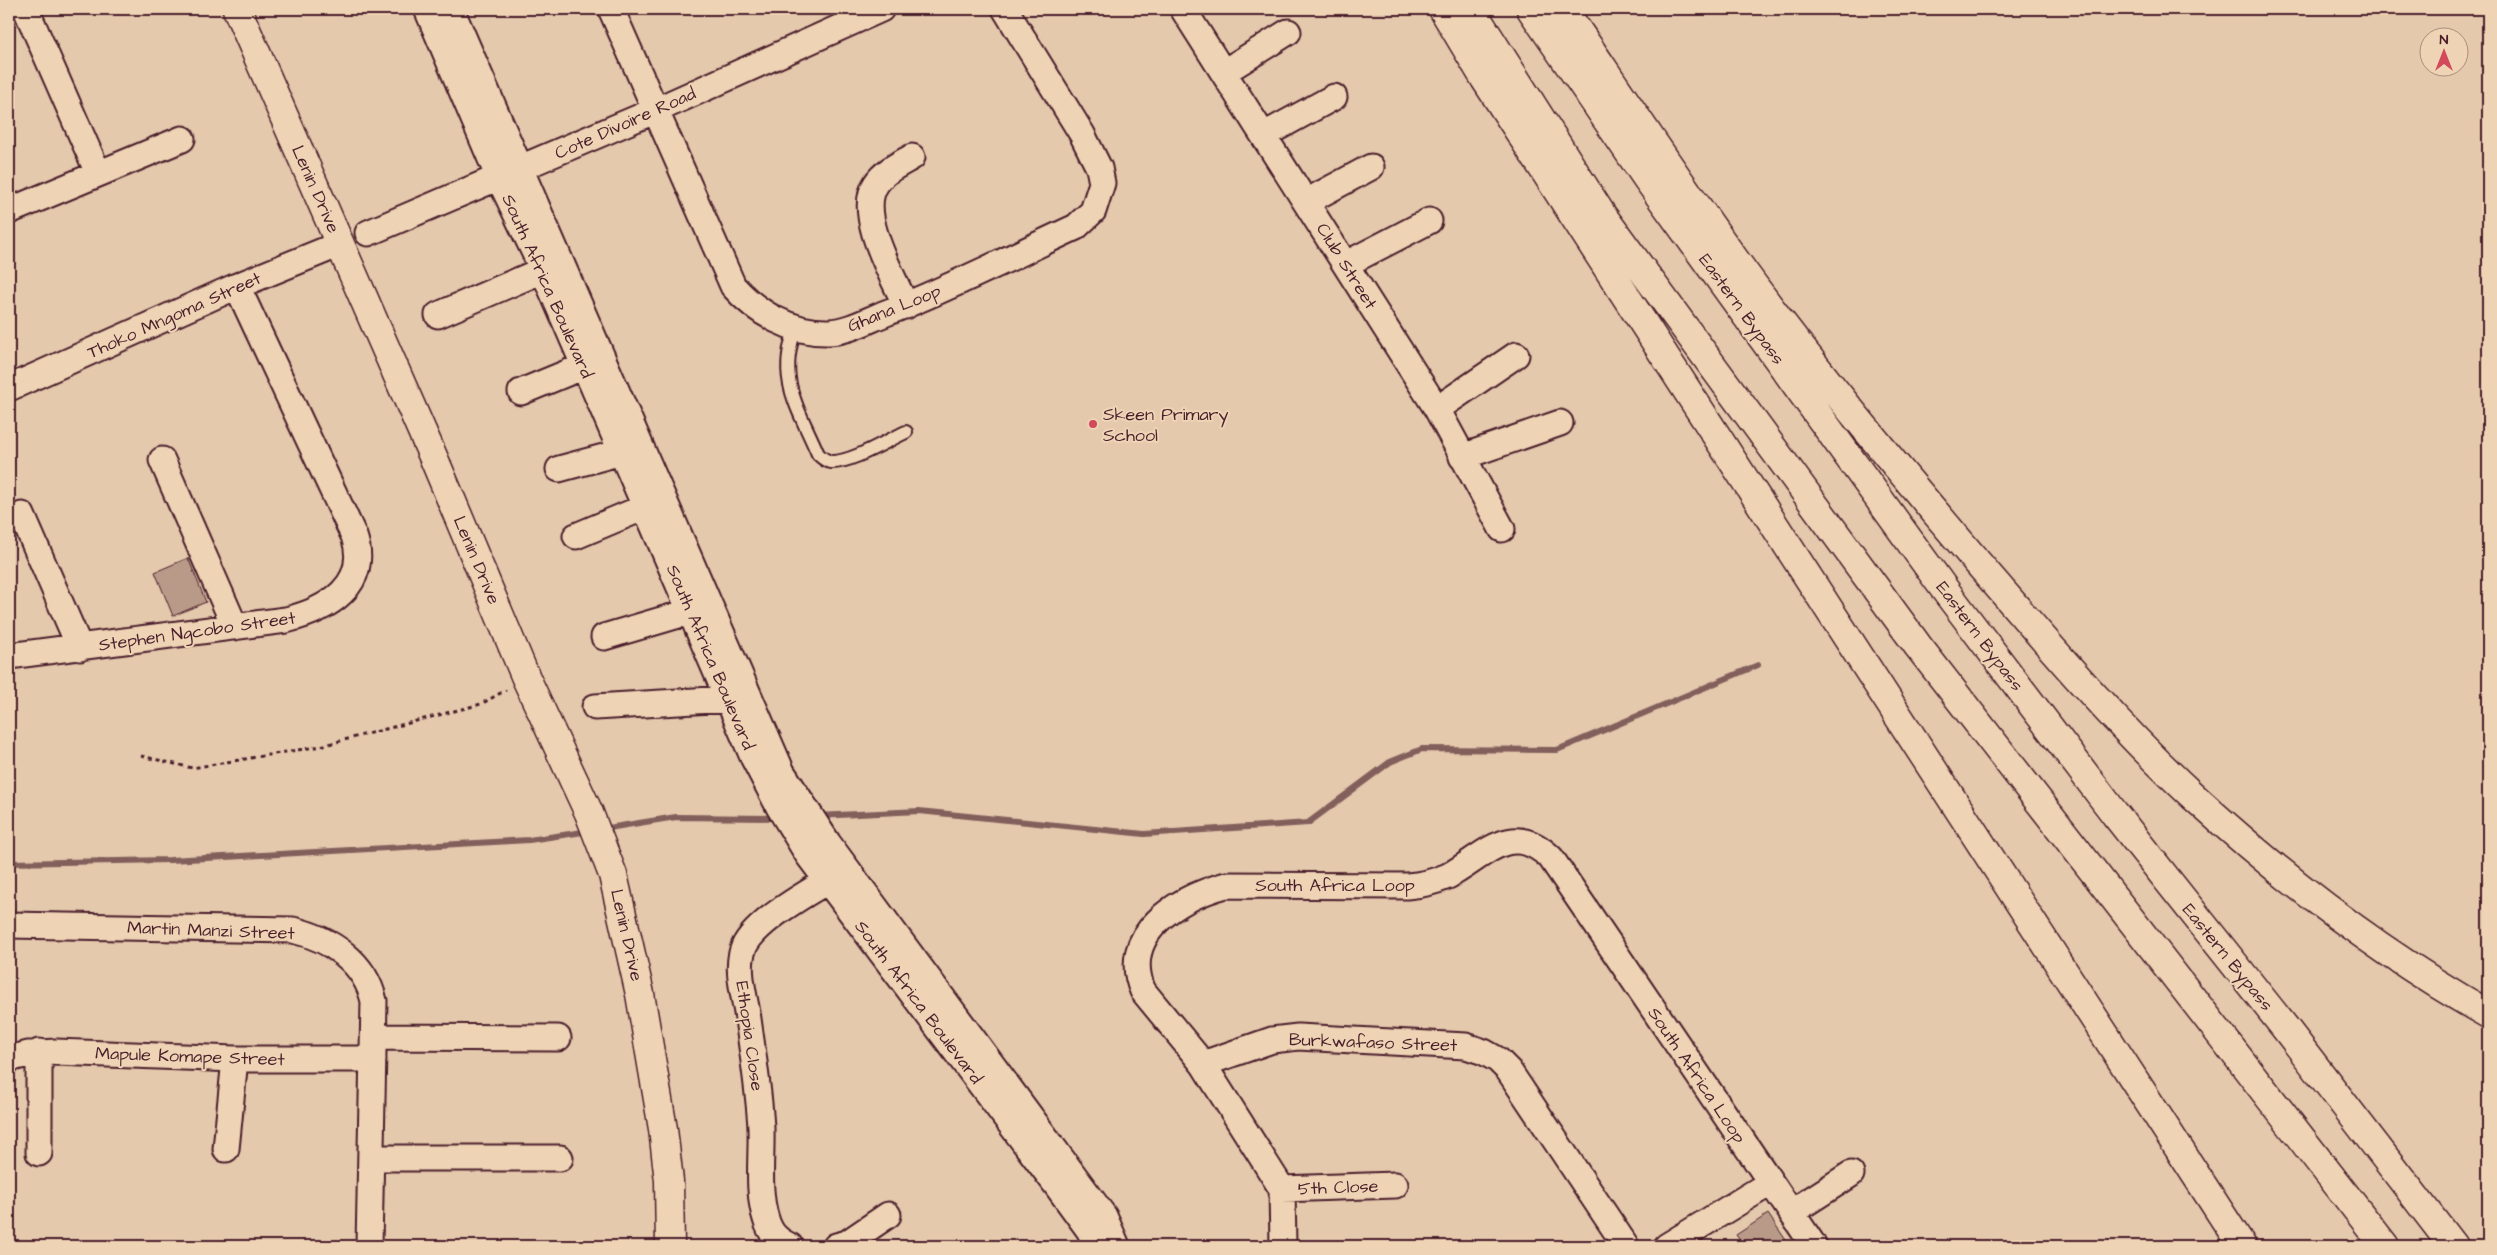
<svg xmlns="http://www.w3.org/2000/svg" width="2497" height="1255" viewBox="0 0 2497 1255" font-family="'Architects Daughter',sans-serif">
  <rect width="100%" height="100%" fill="#e4c9ad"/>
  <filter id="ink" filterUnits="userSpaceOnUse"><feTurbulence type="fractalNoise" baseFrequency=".02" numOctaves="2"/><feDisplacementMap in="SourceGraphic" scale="10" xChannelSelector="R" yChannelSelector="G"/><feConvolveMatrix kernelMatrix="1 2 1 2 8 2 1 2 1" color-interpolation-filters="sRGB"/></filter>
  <g filter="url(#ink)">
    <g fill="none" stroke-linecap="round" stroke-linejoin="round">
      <path stroke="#835e5b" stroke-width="6" d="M818,816l101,-5 225,23 164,-11 82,-61 32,-13 135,1 201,-85
        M602,829l74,-12 103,1
        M9,863l161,-3 359,-20 61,-9"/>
    </g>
    <path fill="#b99a88" stroke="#4a1f2b" d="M188,558l18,44 -33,14 -18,-44z
      M1768,1214l22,32h-46l-8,-11z"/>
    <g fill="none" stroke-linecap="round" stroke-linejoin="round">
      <g stroke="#4a1f2b" stroke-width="16">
        <path id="lane" d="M796,328c-20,51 2,79 22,126 4,4 8,7 13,8 20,1 57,-22 75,-30"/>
      </g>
      <g stroke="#4a1f2b" stroke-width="29">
        <path id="street" d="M26,9l72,164
          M427,9l72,169 44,92 210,487 26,50 29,48 249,331 32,44 8,16
          M451,9l331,763 46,71 276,373 13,30
          M611,9l122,277c24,27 58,47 96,46 20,-1 39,-12 57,-19 65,-25 127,-57 190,-86l17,-16 9,-28 -3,-15 -17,-34 -77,-125
          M1183,9l254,400 65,120
          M1224,72l64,-40
          M1264,135l70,-38
          M1306,202l65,-35
          M9,211l173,-72
          M368,233l286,-122 227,-102
          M1346,264l83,-43
          M906,306c-13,-30 -50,-92 -30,-122 8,-13 24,-20 36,-27
          M438,315l105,-45
          M9,388l228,-102 103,-42
          M521,392l63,-26
          M1437,409l79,-54
          M1462,457l98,-34
          M162,460l73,167
          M559,469l63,-17
          M22,515l58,133
          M576,536l69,-29
          M604,637l88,-26
          M9,656l277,-36c41,-10 85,-35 68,-84l-117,-250
          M595,707l133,-8
          M9,925l284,5c38,9 72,32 81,71l-5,245
          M375,1037l183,1
          M39,1052v101
          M9,1059l19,-5 28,-2 179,7h138
          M1203,1064l69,-24 26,-3 168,9 18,6 14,8 11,11 117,175
          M226,1149l9,-90
          M372,1158h188
          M1282,1189l113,-4
          M1792,1212l59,-38
          M790,1246c-13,-6 -20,-13 -24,-27 -9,-28 -4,-62 -5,-91 -2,-37 -8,-73 -13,-109 -3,-22 -13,-51 -4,-72 12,-27 73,-60 99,-75
          M836,1246l11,-3 41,-28
          M1283,1246l-1,-57 -79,-125 -60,-73c-25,-57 35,-93 83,-106l181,1c15,-1 27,-4 41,-10 37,-20 64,-57 103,-18l263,388
          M1667,1246l103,-63"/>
      </g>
      <g stroke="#4a1f2b" stroke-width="31">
        <path id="secondary" d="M237,9l198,452 91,217 63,135 24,62 27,119 23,135 6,52 1,65"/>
      </g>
      <g stroke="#4a1f2b" stroke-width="31">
        <path id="highway" d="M1443,9l42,70 757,1167
          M1471,9l131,206 316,431 467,600
          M1531,9l117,171 300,414 167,220 171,215 167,217
          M1563,9c57,84 113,169 172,251 76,105 159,204 243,303 69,80 138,162 216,234 91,83 187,157 294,217"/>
      </g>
      <path stroke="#4a1f2b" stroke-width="3" stroke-dasharray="4 4" stroke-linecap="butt" d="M141,756l51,12 129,-22 160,-42 25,-14"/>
      <use href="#lane" stroke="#eed4b5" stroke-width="12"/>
      <use href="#street" stroke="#eed4b5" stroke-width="25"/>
      <use href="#secondary" stroke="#eed4b5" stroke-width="28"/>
      <use href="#highway" stroke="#eed4b5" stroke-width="28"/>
    </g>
  </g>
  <circle fill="#d1495b" stroke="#eed4b5" stroke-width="2" cx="1093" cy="424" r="5"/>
  <g text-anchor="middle" stroke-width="4" stroke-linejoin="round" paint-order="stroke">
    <g font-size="18" fill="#4a1f2b" stroke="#eed4b5">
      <text transform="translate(625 123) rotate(-24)" y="6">Cote Divoire Road</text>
      <text transform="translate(316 189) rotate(66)" y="6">Lenin Drive</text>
      <text transform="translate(1347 266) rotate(58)" y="6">Club Street</text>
      <text transform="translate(548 286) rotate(66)" y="6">South Africa Boulevard</text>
      <text transform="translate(894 308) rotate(-22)" y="6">Ghana Loop</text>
      <text transform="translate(1742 309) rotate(54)" y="6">Eastern Bypass</text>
      <text transform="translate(174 315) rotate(-24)" y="6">Thoko Mngoma Street</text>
      <text transform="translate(477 560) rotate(67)" y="6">Lenin Drive</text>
      <text transform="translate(197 631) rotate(-8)" y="6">Stephen Ngcobo Street</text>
      <text transform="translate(1980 636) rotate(53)" y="6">Eastern Bypass</text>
      <text transform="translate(711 657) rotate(67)" y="6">South Africa Boulevard</text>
      <text x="1335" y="891">South Africa Loop</text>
      <text transform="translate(211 930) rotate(2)" y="6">Martin Manzi Street</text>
      <text transform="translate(627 935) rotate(77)" y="6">Lenin Drive</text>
      <text transform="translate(2228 957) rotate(51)" y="6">Eastern Bypass</text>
      <text transform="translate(919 1002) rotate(53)" y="6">South Africa Boulevard</text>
      <text transform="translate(750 1036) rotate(82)" y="6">Ethopia Close</text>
      <text transform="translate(1373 1042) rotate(2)" y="6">Burkwafaso Street</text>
      <text transform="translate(190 1056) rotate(2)" y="6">Mapule Komape Street</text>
      <text transform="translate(1697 1075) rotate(56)" y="6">South Africa Loop</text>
      <text transform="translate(1338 1187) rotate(-2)" y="6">5th Close</text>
    </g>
    <g font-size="18" fill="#4a1f2b" stroke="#eed4b5" text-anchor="start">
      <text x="1103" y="420">Skeen Primary<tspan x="1103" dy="21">School</tspan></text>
    </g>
  </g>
  <rect width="2497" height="1255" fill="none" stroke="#eed4b5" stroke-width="30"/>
  <rect x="15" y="15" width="2467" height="1225" fill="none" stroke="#4a1f2b" stroke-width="2" filter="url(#ink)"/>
  <g transform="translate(2444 52)"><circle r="24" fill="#eed4b5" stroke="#ac8c7e"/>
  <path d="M0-4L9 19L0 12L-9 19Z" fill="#d1495b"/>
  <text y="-8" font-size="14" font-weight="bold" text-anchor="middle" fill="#4a1f2b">N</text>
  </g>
</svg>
